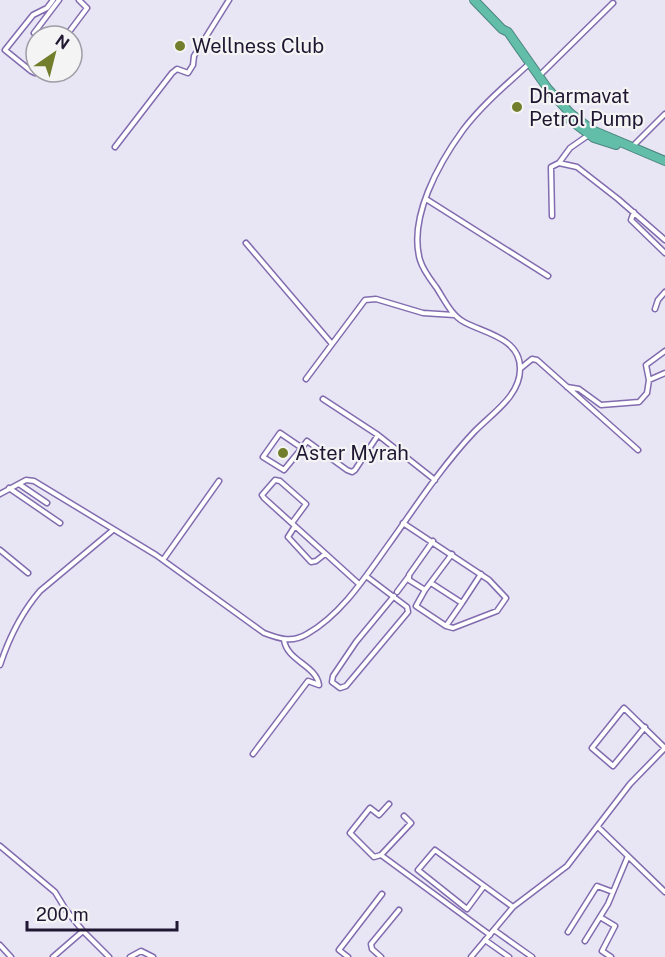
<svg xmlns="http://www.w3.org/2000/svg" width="665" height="957" viewBox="0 0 665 957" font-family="'Public Sans',sans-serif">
  <rect width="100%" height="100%" fill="#e8e5f4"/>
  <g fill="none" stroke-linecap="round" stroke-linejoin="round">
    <g stroke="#816caf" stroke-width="7">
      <path id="street" d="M34,33l25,-33
        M66,36l21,-28 -8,-8
        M37,72l-2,1 -4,-2 -26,-21 28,-35 14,-7 6,-8
        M539,76l74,-73
        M115,147l57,-74 5,-4 11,4 5,-8 1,-9 35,-56
        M632,147l33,-33
        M559,163l18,4 41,32 47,41
        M426,199l122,77
        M634,212l-3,8 34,33
        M552,216l-1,-49 8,-4 11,-15 20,-14
        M246,243l86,101
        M655,309l3,-9 7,-8
        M665,351l-19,14 3,15 16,-7
        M521,368l11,-9 5,1 101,90
        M306,379l59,-79 11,-1 47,14 31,2
        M567,387l12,2 22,16 38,-3 8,-9 2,-13
        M323,399l55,36
        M302,448l-18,22 -21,-13 17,-24 22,15 5,-7 40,29 5,2 3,-2 23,-35 57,45
        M19,484l28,19
        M9,488l51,35
        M0,494l26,-14 8,1 122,74 108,78c16,6 28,10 43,1 35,-20 59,-58 82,-90 27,-38 53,-78 85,-112 17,-18 47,-36 46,-64 0,-30 -36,-35 -56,-46 -13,-7 -20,-23 -28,-35 -6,-8 -13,-17 -16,-27 -12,-42 19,-97 43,-130 19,-25 44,-46 67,-67
        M292,523l14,-19 -26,-23 -5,-1 -13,15 2,3 95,86
        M403,523l86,57 17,18 -9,13 -44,17 -7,-2
        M295,526l-7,11 23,25 5,-1 9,-7
        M433,541l-24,34v5l16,10 27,-36
        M0,550l28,23
        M163,560l56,-79
        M366,576l41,31 1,5 -62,74 -6,2 -8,-6 1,-6 23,-34 38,-46
        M425,590l-9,16 30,20 16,-23 -31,-20
        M397,592l12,-16
        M462,603l19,-29
        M0,665c9,-27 21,-52 40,-74l73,-61
        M645,727l-32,39 -21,-18 32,-40 41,40
        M253,754l55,-73 11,4c-3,-20 -32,-24 -35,-45
        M404,816l7,7 -30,32 109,80
        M598,827l67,65
        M0,846l55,46 11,18 17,21 26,26
        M381,855l-7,2 -24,-24 20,-25 9,7 10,-11
        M484,886l-17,23 -49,-39 17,-20 78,57
        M600,917l15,9 -13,25 9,6
        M494,930l38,27
        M568,932l29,-46 16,6
        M485,940l24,17
        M585,941l23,-37 20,-48
        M0,945l11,12
        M53,957l30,-26
        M130,957l11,-6 12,6
        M348,957l-9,-7 43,-56
        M381,957l-9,-8 -1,-5 28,-34
        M471,957l42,-50 54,-41 63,-82 35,-36"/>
    </g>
    <g stroke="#4b847f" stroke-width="10">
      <path id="highway" d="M474,0l28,29 6,3 40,57 22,24 22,17 73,31
        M569,119l25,19 22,7"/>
    </g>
    <use href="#street" stroke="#fff" stroke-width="4"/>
    <use href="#highway" stroke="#62bea9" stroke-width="8"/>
  </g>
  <g fill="#727e2b" stroke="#f4f4f4" stroke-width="2">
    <circle cx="180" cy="46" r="6"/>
    <circle cx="517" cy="107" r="6"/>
    <circle cx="283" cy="453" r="6"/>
  </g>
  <g text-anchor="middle" stroke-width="4.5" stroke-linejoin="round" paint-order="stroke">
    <g font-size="20" fill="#201732" stroke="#f4f4f4" text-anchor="start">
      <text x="192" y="53">Wellness Club</text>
      <text x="529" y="103">Dharmavat<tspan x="529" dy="23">Petrol Pump</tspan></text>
      <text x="295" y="460">Aster Myrah</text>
    </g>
  </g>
  <g transform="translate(54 54) rotate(35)"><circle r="28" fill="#f4f4f4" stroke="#9f9ca6" stroke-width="1.5"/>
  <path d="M0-4.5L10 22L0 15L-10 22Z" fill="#727e2b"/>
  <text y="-9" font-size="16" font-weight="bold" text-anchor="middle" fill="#201732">N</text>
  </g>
  <path d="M27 921v9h150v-9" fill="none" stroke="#201732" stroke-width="3"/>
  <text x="36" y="921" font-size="18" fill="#201732" stroke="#f4f4f4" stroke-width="4.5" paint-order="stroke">200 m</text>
</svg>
